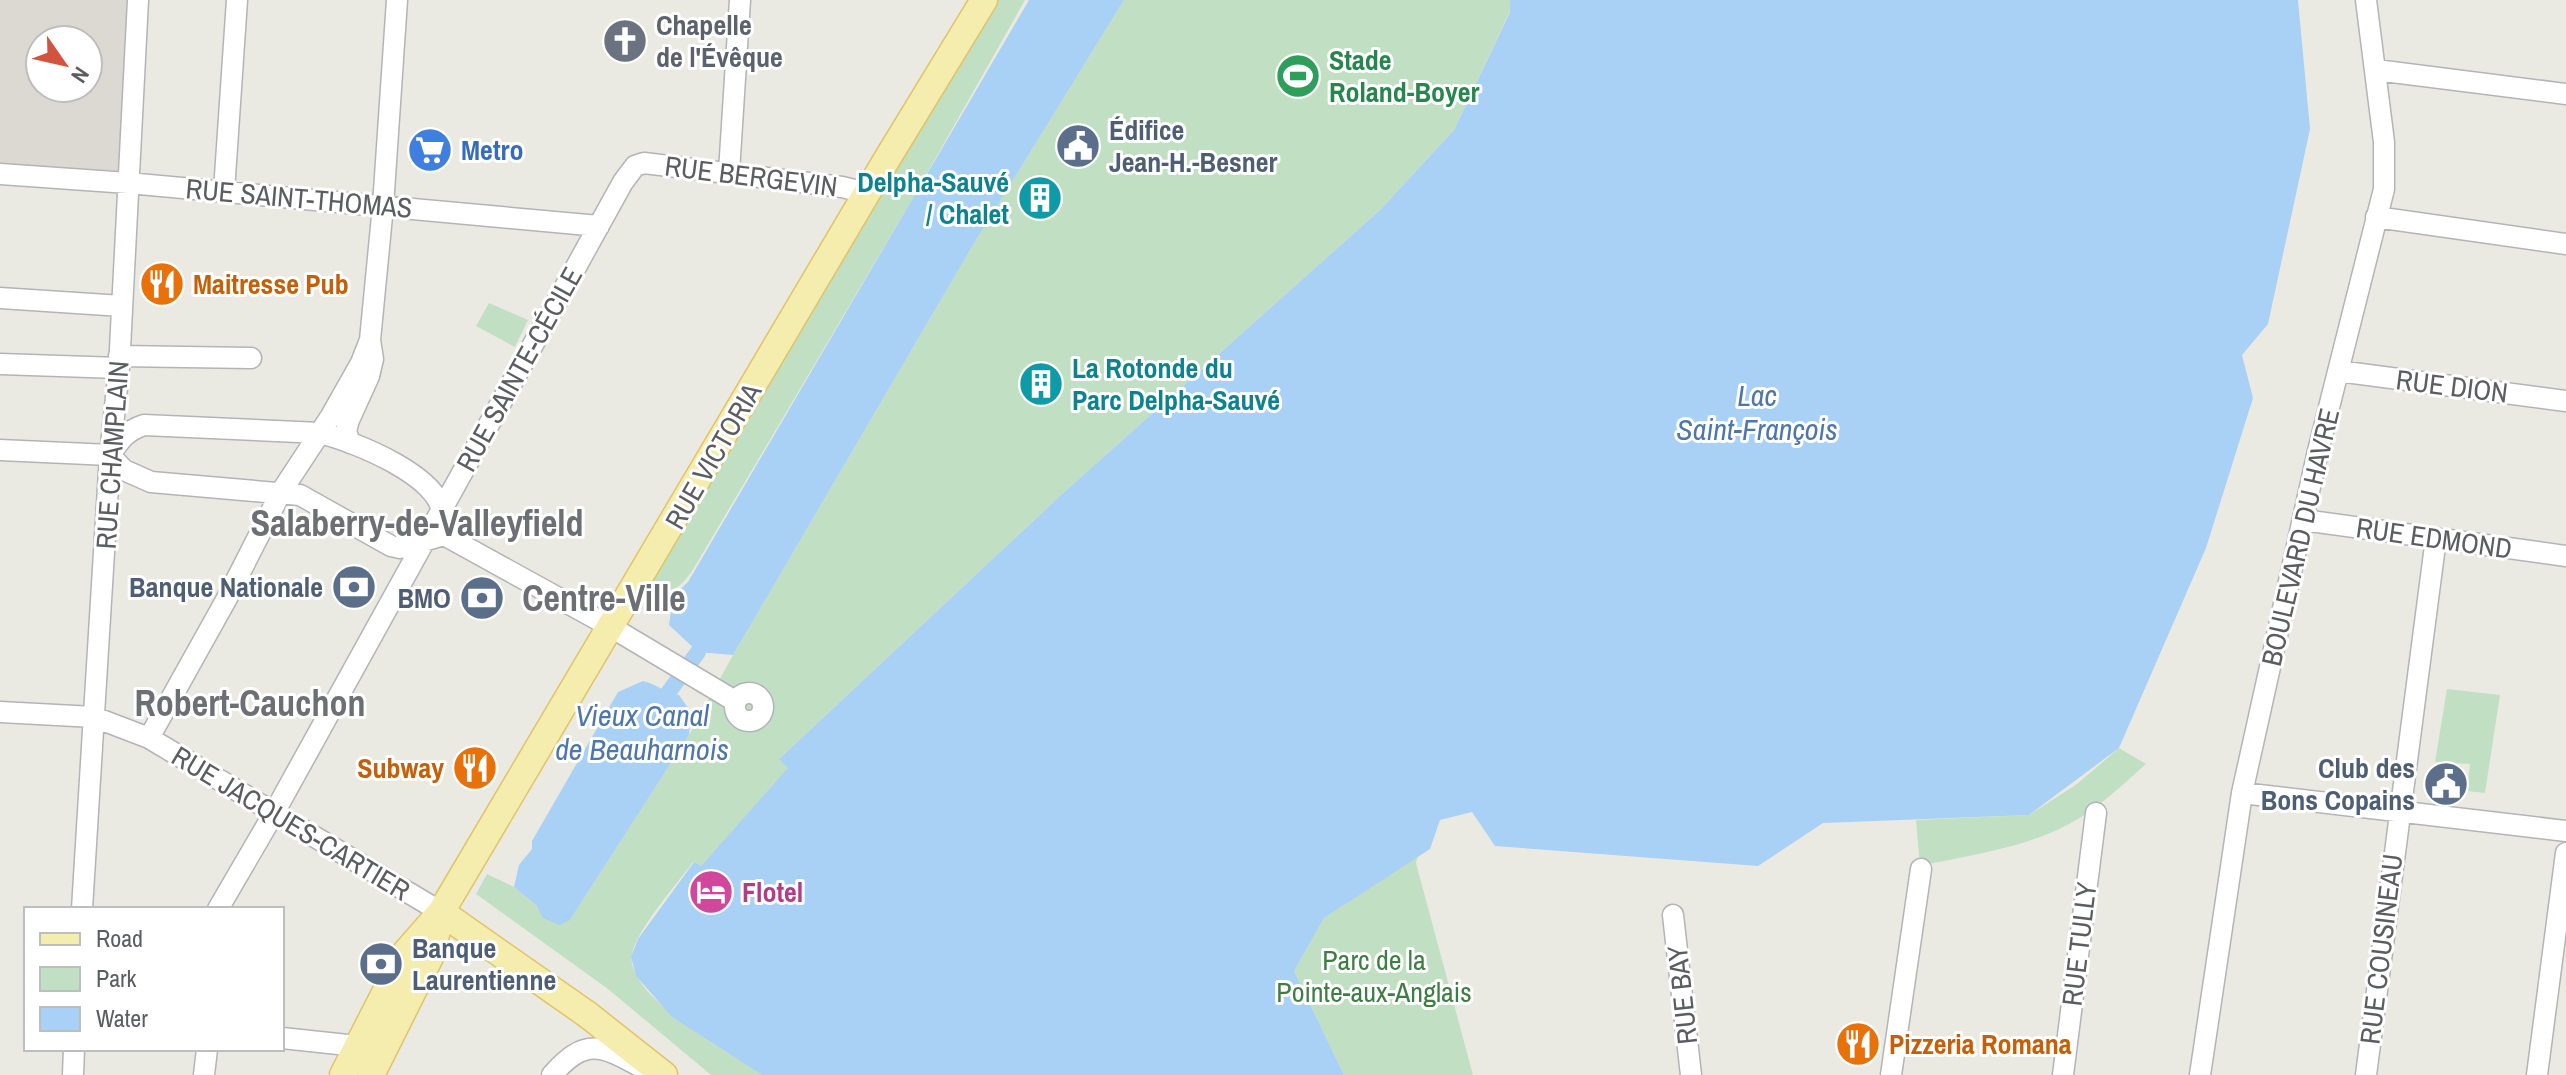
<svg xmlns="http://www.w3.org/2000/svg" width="2566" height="1075" viewBox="0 0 2566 1075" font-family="'Archivo Narrow',sans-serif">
  <rect width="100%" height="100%" fill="#ebeae2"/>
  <path fill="#dbd9d1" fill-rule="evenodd" d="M0,0h135l-12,178 -123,-9zM40,40h48v48h-48z"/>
  <path fill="#c1e0c3" d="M984,0h41l-109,193 -222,375c-17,25 -24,25 -53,28l106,-172z
    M1124,0h386v11l-56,119 -74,80 -319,285 -281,263 9,10 -88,98 -8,-4c-16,22 -56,67 -61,92 -8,42 99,99 130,121h-51l-103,-86 -132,-95 11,-20 27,13 23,19 33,14 119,-185 44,-80 240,-410z
    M489,303l39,17 -13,27 -39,-21z
    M2447,689l53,6 -15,98 -18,-2 3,-27 -35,-2z
    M2119,748l27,16c-24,21 -48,45 -77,60 -44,24 -100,31 -149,42l-4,-46 113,-5 48,-31z
    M1418,855l-2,8 57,212h-129l-50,-104 30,-53z"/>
  <path fill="#a9d0f5" d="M1029,0h95l-151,245 -240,410 -35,-3 -29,-27 4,-29 15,-14z
    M1510,0h788l12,129 -42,195 -26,31 11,43 -47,150 -87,200 -90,67 -206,8 -65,43 -263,-20 -23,-34 -32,8 -10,29 -106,69 -30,53 50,104h-582l-90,-58 -36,-41 -5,-19 7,-18 56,-77 7,4 87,-98 -9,-9 282,-264 319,-285 74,-80 56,-118z
    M643,681c14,3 22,12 36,14l12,17 -2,23 -119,185 -10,5 -17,-7 -6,-12 -23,-19 5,-22 13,-16v-8l86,-149z"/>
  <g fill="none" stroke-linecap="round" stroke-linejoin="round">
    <path stroke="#a9d0f5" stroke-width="16" d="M668,693l30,-41"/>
    <g stroke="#b3b4b8" stroke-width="23">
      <path id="minor" d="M2376,70l190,24
        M729,172l11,-172
        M0,174l128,9 471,43
        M224,191l13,-191
        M2376,217l190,27
        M0,298l122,8
        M119,356l132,2
        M0,364l119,4
        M2338,371l228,30
        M350,443l-4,-12 3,-11 20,-44 4,-17 -3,-19 13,-134 14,-206
        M0,450l110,5 14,15 27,12 149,13 91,51 9,2 44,-13 167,92 124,74
        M110,455c10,-15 16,-24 34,-30l176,8c33,8 124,44 122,83
        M2303,520l263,36
        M735 707a14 14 0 1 1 28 0a14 14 0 1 1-28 0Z
        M0,712l94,5 55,21 292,174
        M149,738l77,-138 55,-108 50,-76 30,-53 9,-23
        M2242,793l324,38
        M82,909l28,-454 9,-87 19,-368
        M218,909l56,-96 349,-631 12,-16 9,-3 198,24 25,6
        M1673,915l18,160
        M282,1038l75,8
        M73,1075l1,-26
        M204,1075l3,-26
        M552,1075c33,-38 49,-30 89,-8
        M1891,1075l30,-206
        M2063,1075l33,-262
        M2200,1075l42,-282 76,-342 66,-262v-47l-18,-142
        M2366,1075l70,-537
        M2537,1075l29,-222"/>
    </g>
    <g stroke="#e0c467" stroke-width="29">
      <path id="major" d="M441,912l147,103 76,60
        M343,1075l63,-123 35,-40 446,-753 97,-159
        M371,1075l59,-118 11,-41"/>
    </g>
    <use href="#minor" stroke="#fff" stroke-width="20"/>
    <use href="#major" stroke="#f5edae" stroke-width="26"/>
  </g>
  <defs>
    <g id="church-disc" transform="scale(2.3)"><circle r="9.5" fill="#6b7280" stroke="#fff"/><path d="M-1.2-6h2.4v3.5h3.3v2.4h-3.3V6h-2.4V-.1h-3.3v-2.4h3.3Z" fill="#fff"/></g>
    <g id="stadium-disc" transform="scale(2.3)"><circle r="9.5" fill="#2e9e5b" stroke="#fff"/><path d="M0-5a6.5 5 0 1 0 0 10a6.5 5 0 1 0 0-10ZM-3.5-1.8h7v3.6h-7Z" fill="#fff"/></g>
    <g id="civic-disc" transform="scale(2.3)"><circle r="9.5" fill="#5c6f8a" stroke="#fff"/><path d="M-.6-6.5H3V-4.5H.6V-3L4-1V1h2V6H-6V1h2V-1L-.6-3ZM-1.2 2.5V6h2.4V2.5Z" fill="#fff"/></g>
    <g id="supermarket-disc" transform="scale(2.3)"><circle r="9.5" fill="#3f7fe0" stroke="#fff"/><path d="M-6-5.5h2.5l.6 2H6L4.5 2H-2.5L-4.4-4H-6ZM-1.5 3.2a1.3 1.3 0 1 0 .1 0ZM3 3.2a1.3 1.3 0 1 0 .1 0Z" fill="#fff"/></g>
    <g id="building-disc" transform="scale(2.3)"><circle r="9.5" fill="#0f9aa8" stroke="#fff"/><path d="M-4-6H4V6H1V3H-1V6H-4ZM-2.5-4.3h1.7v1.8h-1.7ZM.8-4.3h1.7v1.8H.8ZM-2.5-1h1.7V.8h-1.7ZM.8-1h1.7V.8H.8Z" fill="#fff"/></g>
    <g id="restaurant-disc" transform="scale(2.3)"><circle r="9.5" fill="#e8710a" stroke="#fff"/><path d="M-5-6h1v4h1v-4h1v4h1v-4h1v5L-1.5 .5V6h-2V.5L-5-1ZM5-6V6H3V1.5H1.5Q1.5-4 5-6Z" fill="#fff"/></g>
    <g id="bank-disc" transform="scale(2.3)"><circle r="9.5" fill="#5c6f8a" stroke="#fff"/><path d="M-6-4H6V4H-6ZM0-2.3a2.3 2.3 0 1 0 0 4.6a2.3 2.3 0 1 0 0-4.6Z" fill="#fff"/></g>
    <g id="hotel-disc" transform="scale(2.3)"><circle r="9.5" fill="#d1479c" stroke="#fff"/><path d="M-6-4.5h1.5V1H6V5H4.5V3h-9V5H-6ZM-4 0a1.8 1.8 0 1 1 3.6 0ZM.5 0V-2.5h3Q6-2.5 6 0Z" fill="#fff"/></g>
  </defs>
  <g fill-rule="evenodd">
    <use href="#church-disc" x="625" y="41"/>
    <use href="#stadium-disc" x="1298" y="76"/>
    <use href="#civic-disc" x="1078" y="146"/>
    <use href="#supermarket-disc" x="430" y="150"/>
    <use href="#building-disc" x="1040" y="198"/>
    <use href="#restaurant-disc" x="162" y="284"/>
    <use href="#building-disc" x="1041" y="384"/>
    <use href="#bank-disc" x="354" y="587"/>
    <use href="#bank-disc" x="482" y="598"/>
    <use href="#restaurant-disc" x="475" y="768"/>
    <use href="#civic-disc" x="2446" y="784"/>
    <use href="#hotel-disc" x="711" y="892"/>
    <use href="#bank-disc" x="381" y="964"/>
    <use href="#restaurant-disc" x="1858" y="1044"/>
  </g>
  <g text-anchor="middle" stroke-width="6" stroke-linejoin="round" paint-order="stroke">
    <g font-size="28" font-weight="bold" fill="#5b616d" stroke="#fff" text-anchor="start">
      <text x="656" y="35">Chapelle<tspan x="656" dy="32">de l'Évêque</tspan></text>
    </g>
    <g font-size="28" font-weight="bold" fill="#27864d" stroke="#fff" text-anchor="start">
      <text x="1329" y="70">Stade<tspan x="1329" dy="32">Roland-Boyer</tspan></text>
    </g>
    <g font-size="28" font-weight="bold" fill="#4e5e75" stroke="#fff" text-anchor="end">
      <text x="1109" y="140" text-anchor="start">Édifice<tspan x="1109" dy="32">Jean-H.-Besner</tspan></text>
      <text x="323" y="597">Banque Nationale</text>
      <text x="451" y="608">BMO</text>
      <text x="2415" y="778">Club des<tspan x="2415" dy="32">Bons Copains</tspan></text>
      <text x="412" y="958" text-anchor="start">Banque<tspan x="412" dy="32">Laurentienne</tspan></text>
    </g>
    <g font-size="28" font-weight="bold" fill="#366cbe" stroke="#fff" text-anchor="start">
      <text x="461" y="160">Metro</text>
    </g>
    <g font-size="28" fill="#5b5d61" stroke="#fff">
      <text transform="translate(751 176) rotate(7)" y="10">RUE BERGEVIN</text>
      <text transform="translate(299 198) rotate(5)" y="10">RUE SAINT-THOMAS</text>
      <text transform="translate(519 369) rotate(-61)" y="10">RUE SAINTE-CÉCILE</text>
      <text transform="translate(2452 386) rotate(7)" y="10">RUE DION</text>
      <text transform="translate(112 455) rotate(-86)" y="10">RUE CHAMPLAIN</text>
      <text transform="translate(713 456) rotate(-60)" y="10">RUE VICTORIA</text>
      <text transform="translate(2300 537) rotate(-77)" y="10">BOULEVARD DU HAVRE</text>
      <text transform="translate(2434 538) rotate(8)" y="10">RUE EDMOND</text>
      <text transform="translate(291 823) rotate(31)" y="10">RUE JACQUES-CARTIER</text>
      <text transform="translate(2079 944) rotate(-83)" y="10">RUE TULLY</text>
      <text transform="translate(2381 949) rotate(-83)" y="10">RUE COUSINEAU</text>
      <text transform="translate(1682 995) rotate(-96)" y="10">RUE BAY</text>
    </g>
    <g font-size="28" font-weight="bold" fill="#0d838f" stroke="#fff" text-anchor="end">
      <text x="1009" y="192">Delpha-Sauvé<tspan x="1009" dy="32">/ Chalet</tspan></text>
      <text x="1072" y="378" text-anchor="start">La Rotonde du<tspan x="1072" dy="32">Parc Delpha-Sauvé</tspan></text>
    </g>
    <g font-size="28" font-weight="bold" fill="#c56008" stroke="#fff" text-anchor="start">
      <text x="193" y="294">Maitresse Pub</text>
      <text x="444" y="778" text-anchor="end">Subway</text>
      <text x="1889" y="1054">Pizzeria Romana</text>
    </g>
    <g font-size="28" font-weight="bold" fill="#b23c85" stroke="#fff" text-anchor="start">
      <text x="742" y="902">Flotel</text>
    </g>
    <g font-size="28" fill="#3e7d44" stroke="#fff">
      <text x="1374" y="970">Parc de la<tspan x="1374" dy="32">Pointe-aux-Anglais</tspan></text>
    </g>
    <g font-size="30" font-style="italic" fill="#4c76ac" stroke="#fff">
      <text x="1757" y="406">Lac<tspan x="1757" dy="34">Saint-François</tspan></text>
      <text x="642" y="726">Vieux Canal<tspan x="642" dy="34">de Beauharnois</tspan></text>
    </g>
    <g font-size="36" font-weight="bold" fill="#6c6f73" stroke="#fff">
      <text x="417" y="536">Salaberry-de-Valleyfield</text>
      <text x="604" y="611">Centre-Ville</text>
      <text x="250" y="716">Robert-Cauchon</text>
    </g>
  </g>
  <rect x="24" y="907" width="260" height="144" fill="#ffffff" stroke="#bdbec0" stroke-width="2"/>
  <rect x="40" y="933" width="40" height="12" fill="#f5edae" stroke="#bdbec0" stroke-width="2"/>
  <text x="96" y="947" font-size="24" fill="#5b5d61">Road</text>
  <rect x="40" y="967" width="40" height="24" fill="#c1e0c3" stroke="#bdbec0" stroke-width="2"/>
  <text x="96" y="987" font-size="24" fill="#5b5d61">Park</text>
  <rect x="40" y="1007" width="40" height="24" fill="#a9d0f5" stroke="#bdbec0" stroke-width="2"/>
  <text x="96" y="1027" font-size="24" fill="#5b5d61">Water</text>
  <g transform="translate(64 64) rotate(124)"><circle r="38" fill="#ffffff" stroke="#bdbec0" stroke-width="2"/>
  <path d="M0-6L14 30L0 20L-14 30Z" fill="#d4533f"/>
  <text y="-12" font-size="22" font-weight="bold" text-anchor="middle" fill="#5b5d61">N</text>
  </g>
</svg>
